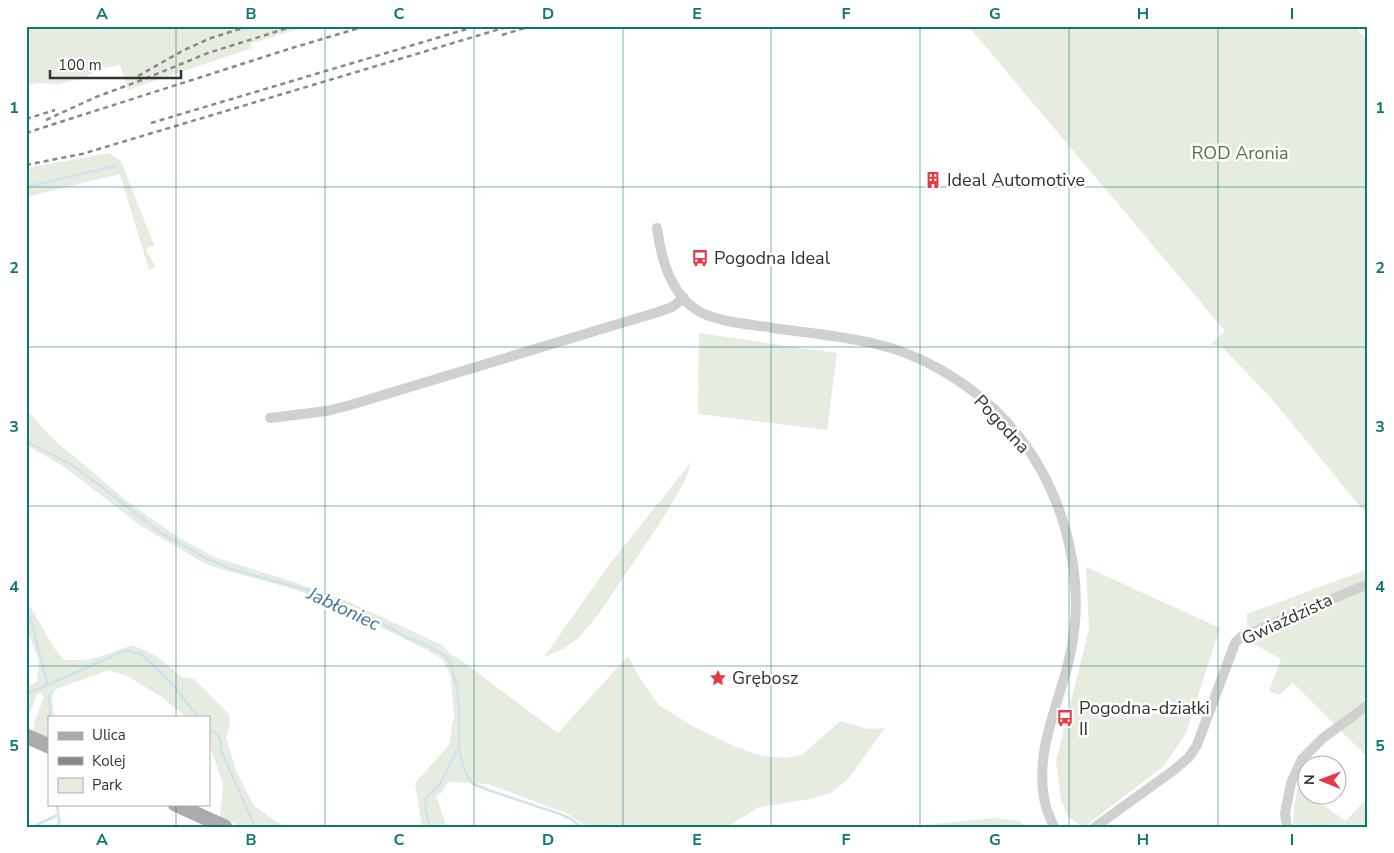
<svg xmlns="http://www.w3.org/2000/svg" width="1394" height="853" viewBox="0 0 1394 853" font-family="'Nunito Sans',sans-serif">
  <rect width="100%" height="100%" fill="#fff"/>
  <path fill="#e6ecdf" d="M26,26h281l-57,18 2,4 -124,42 -8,-25 -22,4 -13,9 -27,6 -18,-1 -14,2z
    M968,26h387l13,16v474l-98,-119 -49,-51 -10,-2 14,-13z
    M109,153l12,8 33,84 -8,4 1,3 9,15 -7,3 -29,-96 -94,23v-29z
    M699,333l138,20 -10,77 -129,-16z
    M26,409l26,29 75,63 49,35 38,21 77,24 54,19 97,45 9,10 6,2 101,76 70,-77 13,24 18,25 35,22 42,20 26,9 23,2 17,-3 38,-34 28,8 17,-1 -36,50 -18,15 -21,6 -51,8 -32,20h-140l-19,-13 -80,-30 -40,-2 -6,10 -6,4 11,31h-25l-7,-44 34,-38 5,-29 -3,-39 -8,-17 -16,-10 -93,-46 -41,-15 -86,-24 -66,-39 -78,-60 -37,-21z
    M691,462l-6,19 -25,42 -62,92 -18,22 -17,12 -19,8 65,-92z
    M1086,567l134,61 -34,105 -22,33 -80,61 -15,-9 -8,-17 -5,-40 33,-132z
    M1368,569v189l-75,-75 -14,12 -10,-4 12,-32 -33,-18 -1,-27z
    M26,599l28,49 10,12h22l19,-5 27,-10 23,10 27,22 12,2 35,35 1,9 -4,14 10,34 18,35 23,16 10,5h-45l-22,-10 3,-33 -9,-26 -5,-12v-29h-23l-26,-21 -33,-20 -18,-6 -53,19 -4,8 2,20h-5v22l-16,-7 2,-13 9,-21 -3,-5 -4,1 -11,29v-36l11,-5 2,-22 -13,-32z
    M1298,787l8,6v3h4l36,25 22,-24v30h-75l1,-21z
    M995,818l25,3 5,6h-120z"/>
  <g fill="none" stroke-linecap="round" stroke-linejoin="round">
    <path stroke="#cfe2ee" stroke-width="2.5" d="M26,187l89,-21
      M26,441l44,23 28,20 63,49 46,26 21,9 86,24 66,30 27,16 17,6 22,12 5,9 6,23 2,19v43l4,16 4,10 6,8 21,8 66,22 11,5 10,8
      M26,611l4,6 18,69
      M27,694l95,-42 7,-1 13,4 30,29 26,33
      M49,695l1,22
      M209,728c11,8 12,9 12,22l34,77
      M57,804l2,17 -1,6
      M32,827l26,-12
      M430,827l-5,-19 2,-11 13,-13 16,-32 3,-2"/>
    <path stroke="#d0d0d0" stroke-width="10" d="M657,228c4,31 15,70 45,85 22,10 48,11 71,15 34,5 69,8 103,16 44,10 86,35 119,66 66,64 96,165 73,254 -12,47 -35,93 -22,143 2,6 5,13 8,20
      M270,418l57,-7 20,-5 311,-94 14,-5 12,-9
      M1095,827l79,-57 15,-13 8,-12 38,-102 6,-6 127,-53
      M1287,827l-2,-14 6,-30 11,-24 21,-21 45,-33"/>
    <path stroke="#ababab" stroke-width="15" d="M26,736l23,10
      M175,804l50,23"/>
    <path stroke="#888" stroke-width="2.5" stroke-dasharray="5 4" stroke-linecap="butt" d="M502,35l29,-9
      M138,76l46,-26 27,-12 38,-12
      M26,119l29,-9
      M46,120l50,-23 46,-17 66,-27 86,-27
      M151,123l326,-97
      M26,133l266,-85 74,-22
      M26,165l56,-11 428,-128"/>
  </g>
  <path fill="none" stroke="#0f766e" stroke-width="1" stroke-opacity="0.55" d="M176,26v691M325,26v801M474,26v801M623,26v801M771,26v801M920,26v801M1069,26v801M1218,26v801M26,187h1342M26,347h1342M26,506h1342M26,666h1342M176,804v23"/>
  <defs>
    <g id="building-bare" transform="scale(1.35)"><path d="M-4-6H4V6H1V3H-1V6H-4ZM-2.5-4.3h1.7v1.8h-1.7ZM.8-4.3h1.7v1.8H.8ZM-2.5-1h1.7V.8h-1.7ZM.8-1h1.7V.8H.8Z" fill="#e63946" stroke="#fff" stroke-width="2.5" paint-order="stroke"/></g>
    <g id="bus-bare" transform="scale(1.35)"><path d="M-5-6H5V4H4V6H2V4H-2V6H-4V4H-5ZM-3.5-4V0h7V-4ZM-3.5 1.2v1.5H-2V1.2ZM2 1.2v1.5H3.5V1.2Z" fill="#e63946" stroke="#fff" stroke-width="2.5" paint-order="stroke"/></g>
    <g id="sight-bare" transform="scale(1.35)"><path d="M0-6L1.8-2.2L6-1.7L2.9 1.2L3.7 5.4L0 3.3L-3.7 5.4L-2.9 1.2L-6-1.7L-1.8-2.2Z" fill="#e63946" stroke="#fff" stroke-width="2.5" paint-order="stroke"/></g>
  </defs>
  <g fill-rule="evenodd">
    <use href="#building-bare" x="933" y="180"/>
    <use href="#bus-bare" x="700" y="258"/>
    <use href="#sight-bare" x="718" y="678"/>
    <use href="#bus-bare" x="1065" y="718"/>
  </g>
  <g text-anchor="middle" stroke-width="5" stroke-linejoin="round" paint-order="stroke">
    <g font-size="18" fill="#56703f" stroke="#fff">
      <text x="1240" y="159">ROD Aronia</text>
    </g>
    <g font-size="18" fill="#333" stroke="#fff" text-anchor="start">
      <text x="947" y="186">Ideal Automotive</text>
      <text x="714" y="264">Pogodna Ideal</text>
      <text x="732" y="684">Grębosz</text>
      <text x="1079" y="714">Pogodna-działki<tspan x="1079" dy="21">II</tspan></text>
    </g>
    <g font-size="18" fill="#333" stroke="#fff">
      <text transform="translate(1002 424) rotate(47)" y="6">Pogodna</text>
      <text transform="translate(1287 619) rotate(-25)" y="6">Gwiaździsta</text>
    </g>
    <g font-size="19" font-style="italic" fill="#3f7597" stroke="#fff">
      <text transform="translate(344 608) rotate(25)" y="7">Jabłoniec</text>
    </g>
  </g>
  <rect width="1394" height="853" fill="none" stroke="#ffffff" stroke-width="55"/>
  <rect x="48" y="716" width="162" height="90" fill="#ffffff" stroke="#adadad"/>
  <rect x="58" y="732" width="25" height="8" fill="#ababab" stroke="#adadad"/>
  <text x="92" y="740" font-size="15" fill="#333333">Ulica</text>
  <rect x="58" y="757" width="25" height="8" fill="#888888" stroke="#adadad"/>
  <text x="92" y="766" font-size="15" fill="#333333">Kolej</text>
  <rect x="58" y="778" width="25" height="15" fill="#e6ecdf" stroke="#adadad"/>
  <text x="92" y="790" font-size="15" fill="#333333">Park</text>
  <g transform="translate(1322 780) rotate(271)"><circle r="24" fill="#ffffff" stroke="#adadad"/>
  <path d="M0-4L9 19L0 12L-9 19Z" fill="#e63946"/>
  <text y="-8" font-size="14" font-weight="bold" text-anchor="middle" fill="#333333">N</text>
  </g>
  <path d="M50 70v8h131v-8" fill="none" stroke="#333333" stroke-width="2.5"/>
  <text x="58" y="70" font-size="15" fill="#333333" stroke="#ffffff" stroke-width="4" paint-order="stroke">100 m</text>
  <rect x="28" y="28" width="1338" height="798" fill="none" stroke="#0f766e" stroke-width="2"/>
  <g font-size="16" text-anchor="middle" font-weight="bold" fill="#0f766e">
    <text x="102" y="19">A</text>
    <text x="251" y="19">B</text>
    <text x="399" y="19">C</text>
    <text x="548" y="19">D</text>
    <text x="697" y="19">E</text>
    <text x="846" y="19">F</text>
    <text x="995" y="19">G</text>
    <text x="1143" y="19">H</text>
    <text x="1292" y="19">I</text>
    <text x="14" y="113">1</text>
    <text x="1380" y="113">1</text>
    <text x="14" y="273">2</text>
    <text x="1380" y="273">2</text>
    <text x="14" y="432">3</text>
    <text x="1380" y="432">3</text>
    <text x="14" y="592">4</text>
    <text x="1380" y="592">4</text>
    <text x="14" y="751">5</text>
    <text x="1380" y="751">5</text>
    <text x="102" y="845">A</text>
    <text x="251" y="845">B</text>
    <text x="399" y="845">C</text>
    <text x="548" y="845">D</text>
    <text x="697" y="845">E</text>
    <text x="846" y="845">F</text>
    <text x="995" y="845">G</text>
    <text x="1143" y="845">H</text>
    <text x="1292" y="845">I</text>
  </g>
</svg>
